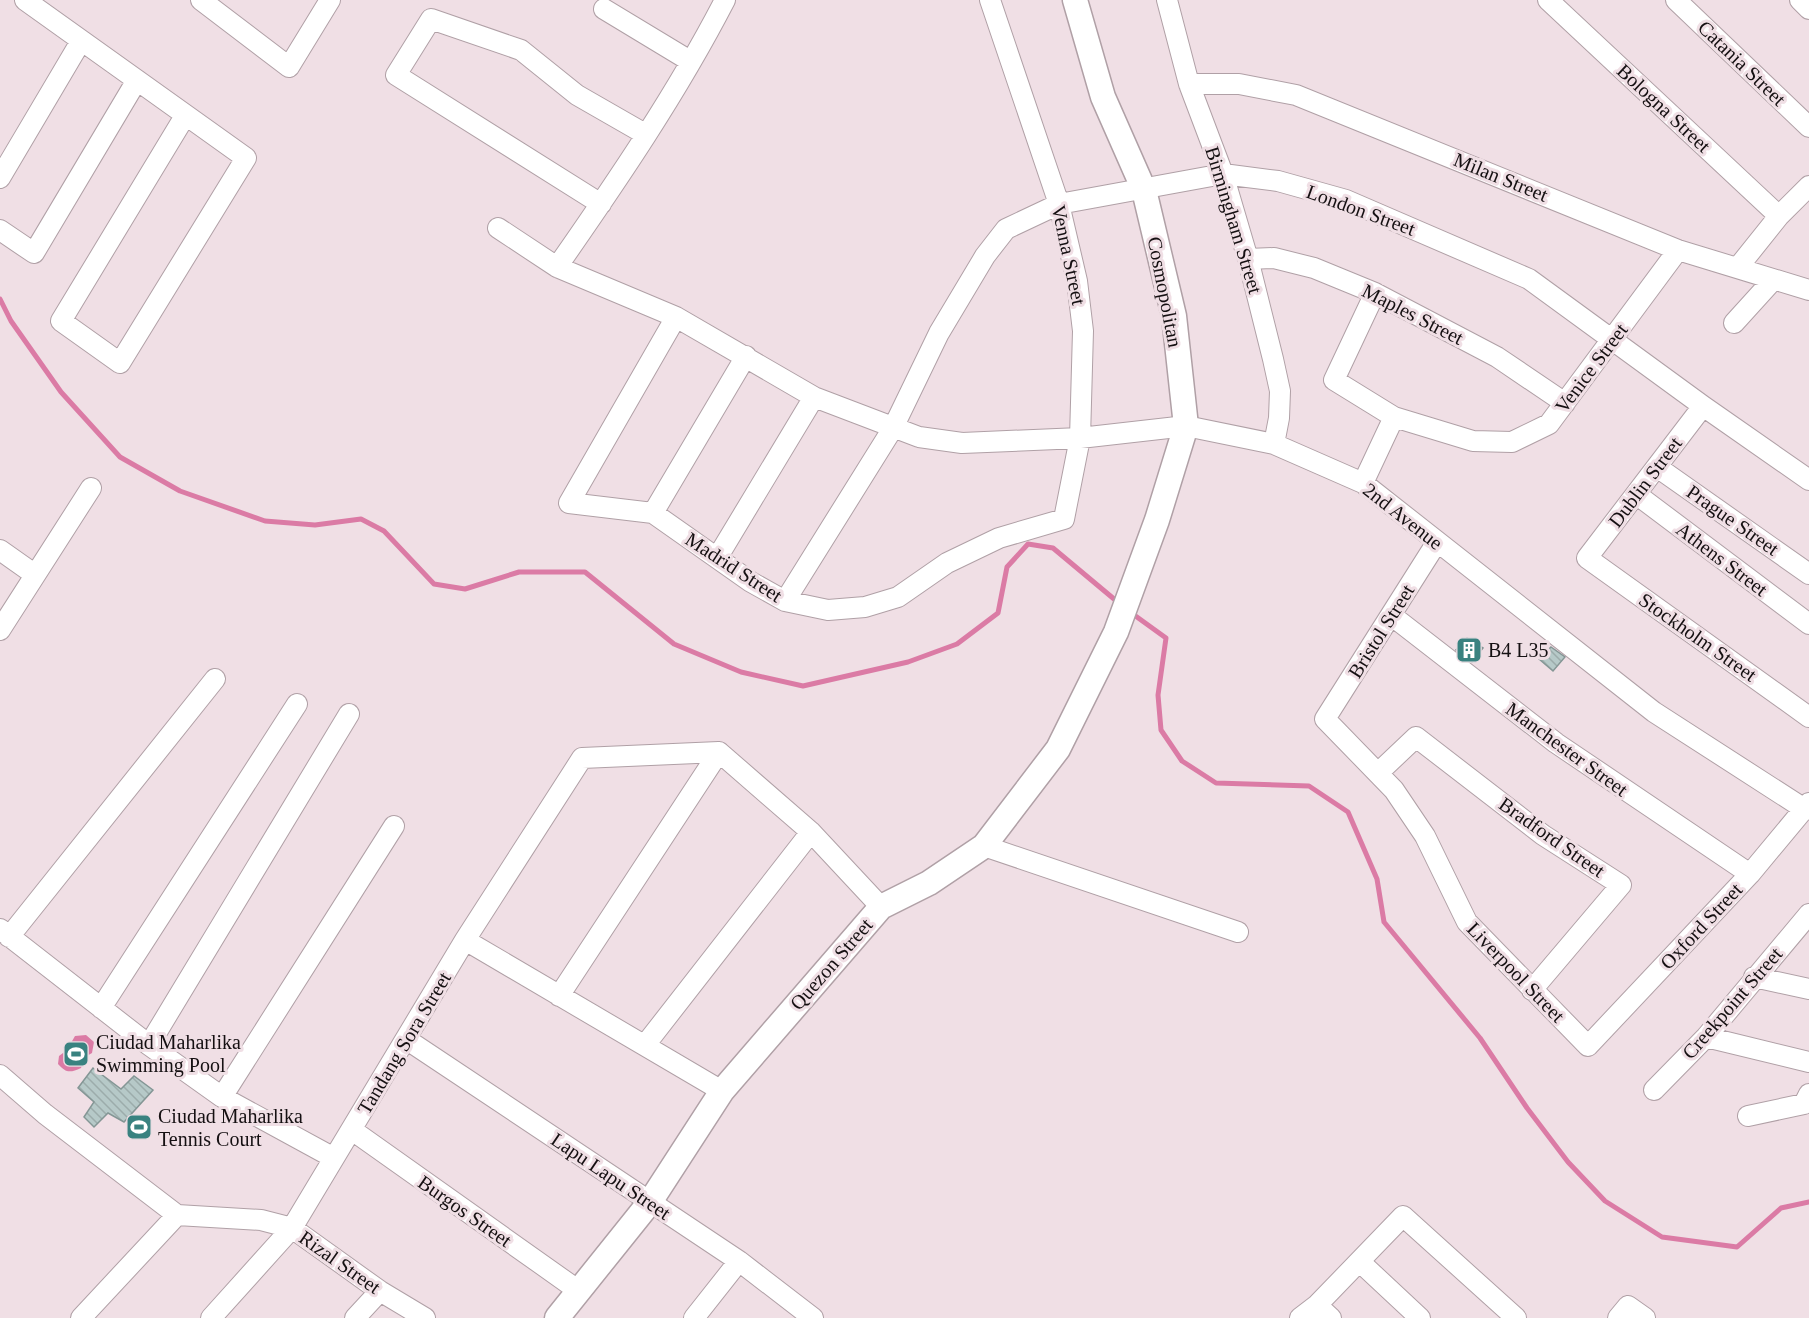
<svg xmlns="http://www.w3.org/2000/svg" width="1809" height="1318" viewBox="0 0 1809 1318" font-family="'Times New Roman',serif">
  <defs>
    <pattern id="building-back-hatch" width="6" height="6" patternUnits="userSpaceOnUse" patternTransform="scale(1.5)"><rect width="6" height="6" fill="#b6c9c8"/><path d="M-1 5l2 2M0 0l6 6M5-1l2 2" fill="none" stroke="#9cacab"/></pattern>
  </defs>
  <rect width="100%" height="100%" fill="#f0dfe5"/>
  <path fill="#db7ba5" d="M86,1035l8,7 -2,11 -7,4 -4,11c-11,5 -15,5 -23,-4l1,-8 8,-6 8,-14z"/>
  <g fill="none" stroke-linecap="round" stroke-linejoin="round">
    <path stroke="#db7ba5" stroke-width="5" d="M0,299l11,22 50,71 59,65 60,34 85,30 50,4 46,-6 23,12 50,53 31,5 54,-17h66l89,72 67,28 62,14 105,-24 49,-18 41,-31 9,-46 21,-23 25,4 67,56
      M1130,612l36,26 -8,57 3,35 21,31 34,22 93,3 39,26 29,67 7,43 96,116 47,70 41,54 37,39 57,36 75,10 44,-39 28,-6"/>
  </g>
  <path fill="url(#building-back-hatch)" stroke="#849695" stroke-width="1.5" d="M1467,638l16,10 -11,14 -16,-12z
    M1551,647l14,10 -12,14 -14,-12z
    M93,1068l28,21 13,-13 19,14 -29,32 -16,-9 -14,14 -10,-10 10,-15 -16,-14z"/>
  <g fill="none" stroke-linecap="round" stroke-linejoin="round">
    <g stroke="#b0a0a6" stroke-width="22">
      <path id="minor" d="M25,0l221,158 -126,205 -59,-42 124,-205
        M201,0l88,67 41,-67
        M725,0c-48,93 -108,181 -168,267l119,50 138,80 105,40 43,6 118,-5 106,-12 88,18 89,39 291,229 152,98
        M1167,0l22,84 34,90 25,85 25,100 7,32 -1,27 -5,26
        M1548,0l231,216
        M1676,0l133,127
        M1800,0l9,9
        M604,9l86,52
        M1189,84h50l57,11 382,155 131,40
        M0,178l81,-137
        M601,204l-205,-129 35,-56 90,31 56,45 68,39
        M498,228l59,39
        M0,230l34,23 103,-173
        M1248,259l26,-1 40,10 61,25 122,64 68,46
        M1739,266l40,-50 30,-30
        M1375,293l-41,87 60,37 79,24 39,1 37,-18 129,-174
        M676,317l-107,186 84,10 98,69 34,19 43,9 37,-3 33,-10 49,-34 52,-25 65,-19 16,-81 3,-107 -6,-50 -18,-77 -69,-204
        M1734,323l39,-43
        M1703,406l-116,152 222,159
        M1657,467l152,107
        M1363,483l31,-66
        M1636,494l173,130
        M653,513l93,-157
        M1437,542l-112,177 69,71 31,46 42,86 121,124 162,-172 59,-71
        M0,550l34,24
        M717,558l97,-161
        M785,601l108,-173 46,-95 46,-77 21,-27 53,-25 164,-30 55,7 68,19 183,79 174,127 106,74
        M1391,615l165,128 194,131
        M0,630l91,-142
        M1378,773l38,-36 127,98 78,50 -89,105
        M984,846l254,86
        M0,929l149,116 73,52 112,61
        M9,937l206,-258
        M465,940l257,151
        M1754,977l55,12
        M559,996l160,-244
        M101,1008l196,-304
        M1706,1037l103,25
        M406,1039l333,222 74,57
        M149,1045l200,-331
        M645,1045l166,-213
        M0,1075l45,39 132,101
        M1654,1090l52,-53 103,-123
        M222,1097l172,-271
        M1748,1116l56,-12 5,-10
        M352,1130l227,161
        M177,1215l84,5 31,8 88,63 45,27
        M1360,1262l60,56
        M1317,1305l14,13
        M81,1318l96,-103
        M211,1318l81,-90 173,-288 117,-182 137,-6 92,80 70,75
        M355,1318l25,-27
        M694,1318l45,-57
        M1300,1318l17,-13 86,-89 113,102
        M1618,1318l10,-12 17,12"/>
    </g>
    <g stroke="#b0a0a6" stroke-width="27">
      <path id="tertiary" d="M557,1318l93,-116 72,-111 159,-184 48,-24 55,-37 74,-97 58,-117 41,-112 29,-94 -12,-110 -30,-126 -41,-93 -28,-97"/>
    </g>
    <use href="#minor" stroke="#fff" stroke-width="20"/>
    <use href="#tertiary" stroke="#fff" stroke-width="24"/>
  </g>
  <defs>
    <g id="building-square" transform="scale(1.35)"><rect x="-9" y="-9" width="18" height="18" rx="4" fill="#398280" stroke="#f0dfe5"/><path d="M-4-6H4V6H1V3H-1V6H-4ZM-2.5-4.3h1.7v1.8h-1.7ZM.8-4.3h1.7v1.8H.8ZM-2.5-1h1.7V.8h-1.7ZM.8-1h1.7V.8H.8Z" fill="#fff"/></g>
    <g id="stadium-square" transform="scale(1.35)"><rect x="-9" y="-9" width="18" height="18" rx="4" fill="#398280" stroke="#f0dfe5"/><path d="M0-5a6.5 5 0 1 0 0 10a6.5 5 0 1 0 0-10ZM-3.5-1.8h7v3.6h-7Z" fill="#fff"/></g>
  </defs>
  <g fill-rule="evenodd">
    <use href="#building-square" x="1469" y="650"/>
    <use href="#stadium-square" x="76" y="1054"/>
    <use href="#stadium-square" x="139" y="1127"/>
  </g>
  <g text-anchor="middle" stroke-width="6" stroke-linejoin="round" paint-order="stroke">
    <g font-size="20" fill="#151012" stroke="#f0dfe5">
      <text transform="translate(1742 63) rotate(44)" y="7">Catania Street</text>
      <text transform="translate(1664 108) rotate(43)" y="7">Bologna Street</text>
      <text transform="translate(1501 177) rotate(22)" y="7">Milan Street</text>
      <text transform="translate(1361 210) rotate(20)" y="7">London Street</text>
      <text transform="translate(1234 220) rotate(73)" y="7">Birmingham Street</text>
      <text transform="translate(1069 255) rotate(78)" y="7">Venna Street</text>
      <text transform="translate(1165 292) rotate(79)" y="7">Cosmopolitan</text>
      <text transform="translate(1413 314) rotate(27)" y="7">Maples Street</text>
      <text transform="translate(1591 368) rotate(-53)" y="7">Venice Street</text>
      <text transform="translate(1645 482) rotate(-53)" y="7">Dublin Street</text>
      <text transform="translate(1403 516) rotate(38)" y="7">2nd Avenue</text>
      <text transform="translate(1733 520) rotate(35)" y="7">Prague Street</text>
      <text transform="translate(1722 559) rotate(37)" y="7">Athens Street</text>
      <text transform="translate(734 567) rotate(33)" y="7">Madrid Street</text>
      <text transform="translate(1381 631) rotate(-58)" y="7">Bristol Street</text>
      <text transform="translate(1698 637) rotate(35)" y="7">Stockholm Street</text>
      <text transform="translate(1567 749) rotate(36)" y="7">Manchester Street</text>
      <text transform="translate(1552 837) rotate(35)" y="7">Bradford Street</text>
      <text transform="translate(1701 926) rotate(-47)" y="7">Oxford Street</text>
      <text transform="translate(831 964) rotate(-49)" y="7">Quezon Street</text>
      <text transform="translate(1516 972) rotate(46)" y="7">Liverpool Street</text>
      <text transform="translate(1732 1003) rotate(-49)" y="7">Creekpoint Street</text>
      <text transform="translate(404 1043) rotate(-59)" y="7">Tandang Sora Street</text>
      <text transform="translate(611 1176) rotate(34)" y="7">Lapu Lapu Street</text>
      <text transform="translate(465 1211) rotate(35)" y="7">Burgos Street</text>
      <text transform="translate(340 1262) rotate(35)" y="7">Rizal Street</text>
    </g>
    <g font-size="20" fill="#151012" stroke="#f0dfe5" text-anchor="start">
      <text x="1488" y="657">B4 L35</text>
      <text x="96" y="1049">Ciudad Maharlika<tspan x="96" dy="23">Swimming Pool</tspan></text>
      <text x="158" y="1123">Ciudad Maharlika<tspan x="158" dy="23">Tennis Court</tspan></text>
    </g>
  </g>
</svg>
